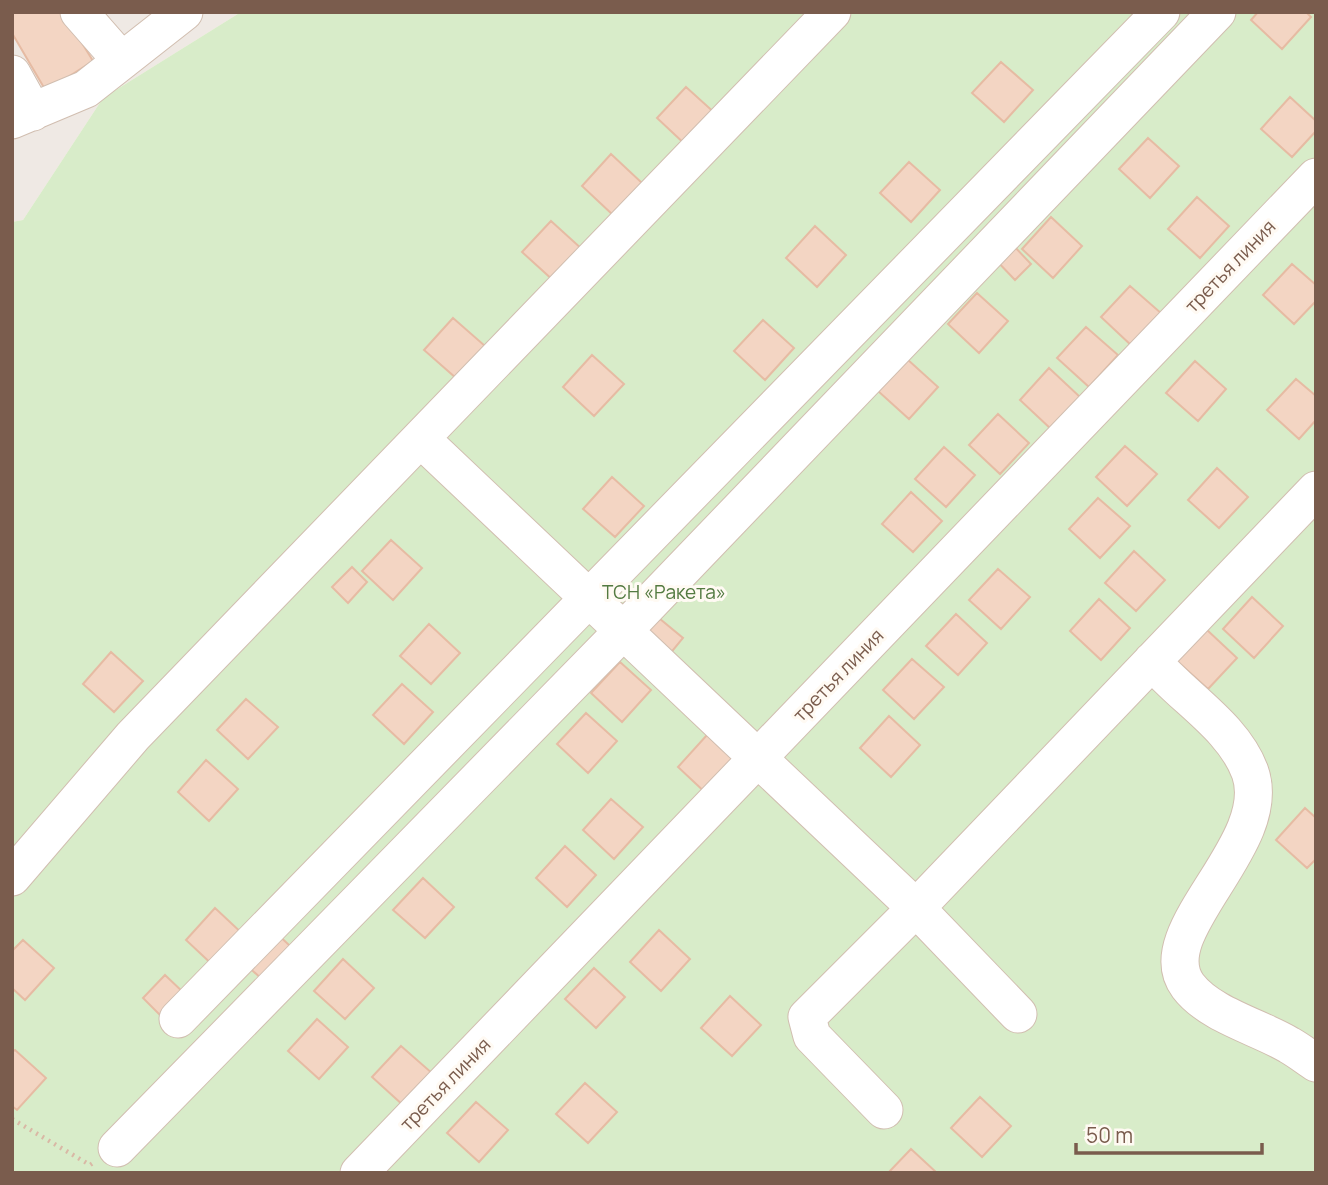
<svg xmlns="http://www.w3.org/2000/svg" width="1328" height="1185" viewBox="0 0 1328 1185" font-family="Manrope,sans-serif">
  <rect width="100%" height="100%" fill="#fdf6ec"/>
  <path fill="#efe9e4" d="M12,12h229l-138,86 -80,122 -11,2z"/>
  <path fill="#d8ecc9" d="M241,12h1075v1161h-1304v-951l11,-2 80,-122z"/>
  <path fill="#f3d5c3" stroke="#e6bba3" stroke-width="2" d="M12,12h51l30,49 -47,30 -34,-58z
    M1258,12h48l5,5 -29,32 -31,-29z
    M1001,62l32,28 -29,32 -32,-29z
    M686,87l31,28 -29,32 -31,-29z
    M1290,97l26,24v10l-24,26 -31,-28z
    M1148,138l31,28 -29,32 -31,-29z
    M611,154l31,29 -29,32 -31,-29z
    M909,162l31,28 -29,32 -31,-29z
    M1197,197l32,29 -29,32 -32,-29z
    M1051,217l31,29 -29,32 -31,-29z
    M551,221l32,29 -29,31 -32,-29z
    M815,226l31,29 -29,32 -31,-29z
    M1010,242l21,22 -16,16 -21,-22z
    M1292,264l24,21v16l-22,23 -31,-29z
    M1130,286l32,28 -30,32 -31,-29z
    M977,293l31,28 -29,32 -31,-29z
    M453,318l32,28 -29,32 -32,-28z
    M763,320l31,28 -29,32 -31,-29z
    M1086,327l32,28 -29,32 -32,-29z
    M592,355l32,29 -30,32 -31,-29z
    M907,359l31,28 -29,32 -31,-28z
    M1195,361l31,28 -28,32 -32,-28z
    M1049,368l31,29 -29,32 -31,-29z
    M1296,379l20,17v24l-17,19 -32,-29z
    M998,414l31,29 -29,31 -31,-29z
    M1125,446l32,28 -30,32 -31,-29z
    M944,447l31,28 -29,32 -31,-28z
    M1217,468l31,29 -29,31 -31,-28z
    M612,477l32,29 -29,31 -32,-28z
    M911,492l31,29 -29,31 -31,-28z
    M1098,498l32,28 -30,32 -31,-29z
    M391,540l31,28 -29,32 -31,-29z
    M1134,551l31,29 -29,31 -31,-28z
    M352,567l15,15 -19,21 -16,-16z
    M998,569l32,28 -29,32 -32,-29z
    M1252,597l31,29 -29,32 -31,-29z
    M1099,599l31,29 -29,32 -31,-29z
    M654,614l29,24 -19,23 -29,-24z
    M956,614l31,29 -29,32 -32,-29z
    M429,624l31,29 -29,31 -31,-28z
    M1206,629l31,29 -29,31 -31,-28z
    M111,652l32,29 -29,31 -31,-28z
    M912,659l32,28 -30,32 -31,-29z
    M620,662l31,28 -29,32 -31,-29z
    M402,684l31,28 -29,32 -31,-29z
    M246,699l32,28 -30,32 -31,-29z
    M586,713l31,28 -29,32 -31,-29z
    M889,716l31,29 -29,32 -31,-29z
    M707,735l31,29 -29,32 -31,-29z
    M206,760l32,29 -29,32 -31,-29z
    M611,799l32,28 -29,32 -31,-29z
    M1305,808l11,10v41l-9,9 -31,-28z
    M565,846l31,29 -29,32 -31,-29z
    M423,878l31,29 -29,31 -32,-28z
    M215,908l31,29 -29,32 -31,-29z
    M273,930l31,29 -29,32 -32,-29z
    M659,930l31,29 -29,32 -31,-29z
    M23,940l31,28 -29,32 -13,-12v-37z
    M343,959l31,29 -29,31 -31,-28z
    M594,968l31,29 -29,31 -31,-29z
    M165,975l20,19 -23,23 -19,-19z
    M730,996l31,29 -29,31 -31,-28z
    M317,1019l31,28 -29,32 -31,-28z
    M401,1046l32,28 -29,32 -32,-29z
    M15,1050l31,28 -29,32 -5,-4v-54z
    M585,1083l32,29 -29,31 -32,-29z
    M980,1097l31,29 -29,31 -31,-29z
    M476,1102l32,28 -29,32 -32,-29z
    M911,1149l26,24h-49z"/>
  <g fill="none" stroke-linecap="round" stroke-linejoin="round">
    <g stroke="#d1beb0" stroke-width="39">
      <path id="minor" d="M79,12l42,48
        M12,74l21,38
        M12,120l74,-31 98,-77
        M421,439l495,469 102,106
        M1152,661c31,37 81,65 98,111 26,73 -103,160 -62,214 22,29 71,41 101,59 9,5 18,12 27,18
        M12,877l121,-141 699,-724
        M178,1019l983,-1007
        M884,1110l-72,-74 -5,-19 109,-109 400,-418
        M117,1148l507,-518 593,-618
        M359,1173l957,-996"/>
    </g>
    <path stroke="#d9b8a5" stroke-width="4.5" stroke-dasharray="2 5" stroke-linecap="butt" d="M12,1119l78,46 3,-2"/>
    <use href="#minor" stroke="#fff" stroke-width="37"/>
  </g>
  <g text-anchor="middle" stroke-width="6" stroke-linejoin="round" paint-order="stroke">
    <g font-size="19" fill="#7a5c4d" stroke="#fffaf3">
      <text transform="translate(1230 266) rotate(-46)" y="7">третья линия</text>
      <text transform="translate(838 675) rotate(-46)" y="7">третья линия</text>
      <text transform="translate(445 1084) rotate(-46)" y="7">третья линия</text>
    </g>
    <g font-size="19" fill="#537a41" stroke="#fffaf3">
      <text x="664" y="599">ТСН «Ракета»</text>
    </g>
  </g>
  <rect width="1328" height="1185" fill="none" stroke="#7a5c4d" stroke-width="28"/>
  <path d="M1076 1143v10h186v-10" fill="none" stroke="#7a5c4d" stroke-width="3.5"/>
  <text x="1086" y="1143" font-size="21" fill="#7a5c4d" stroke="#fffaf3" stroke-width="5" paint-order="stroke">50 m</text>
</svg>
